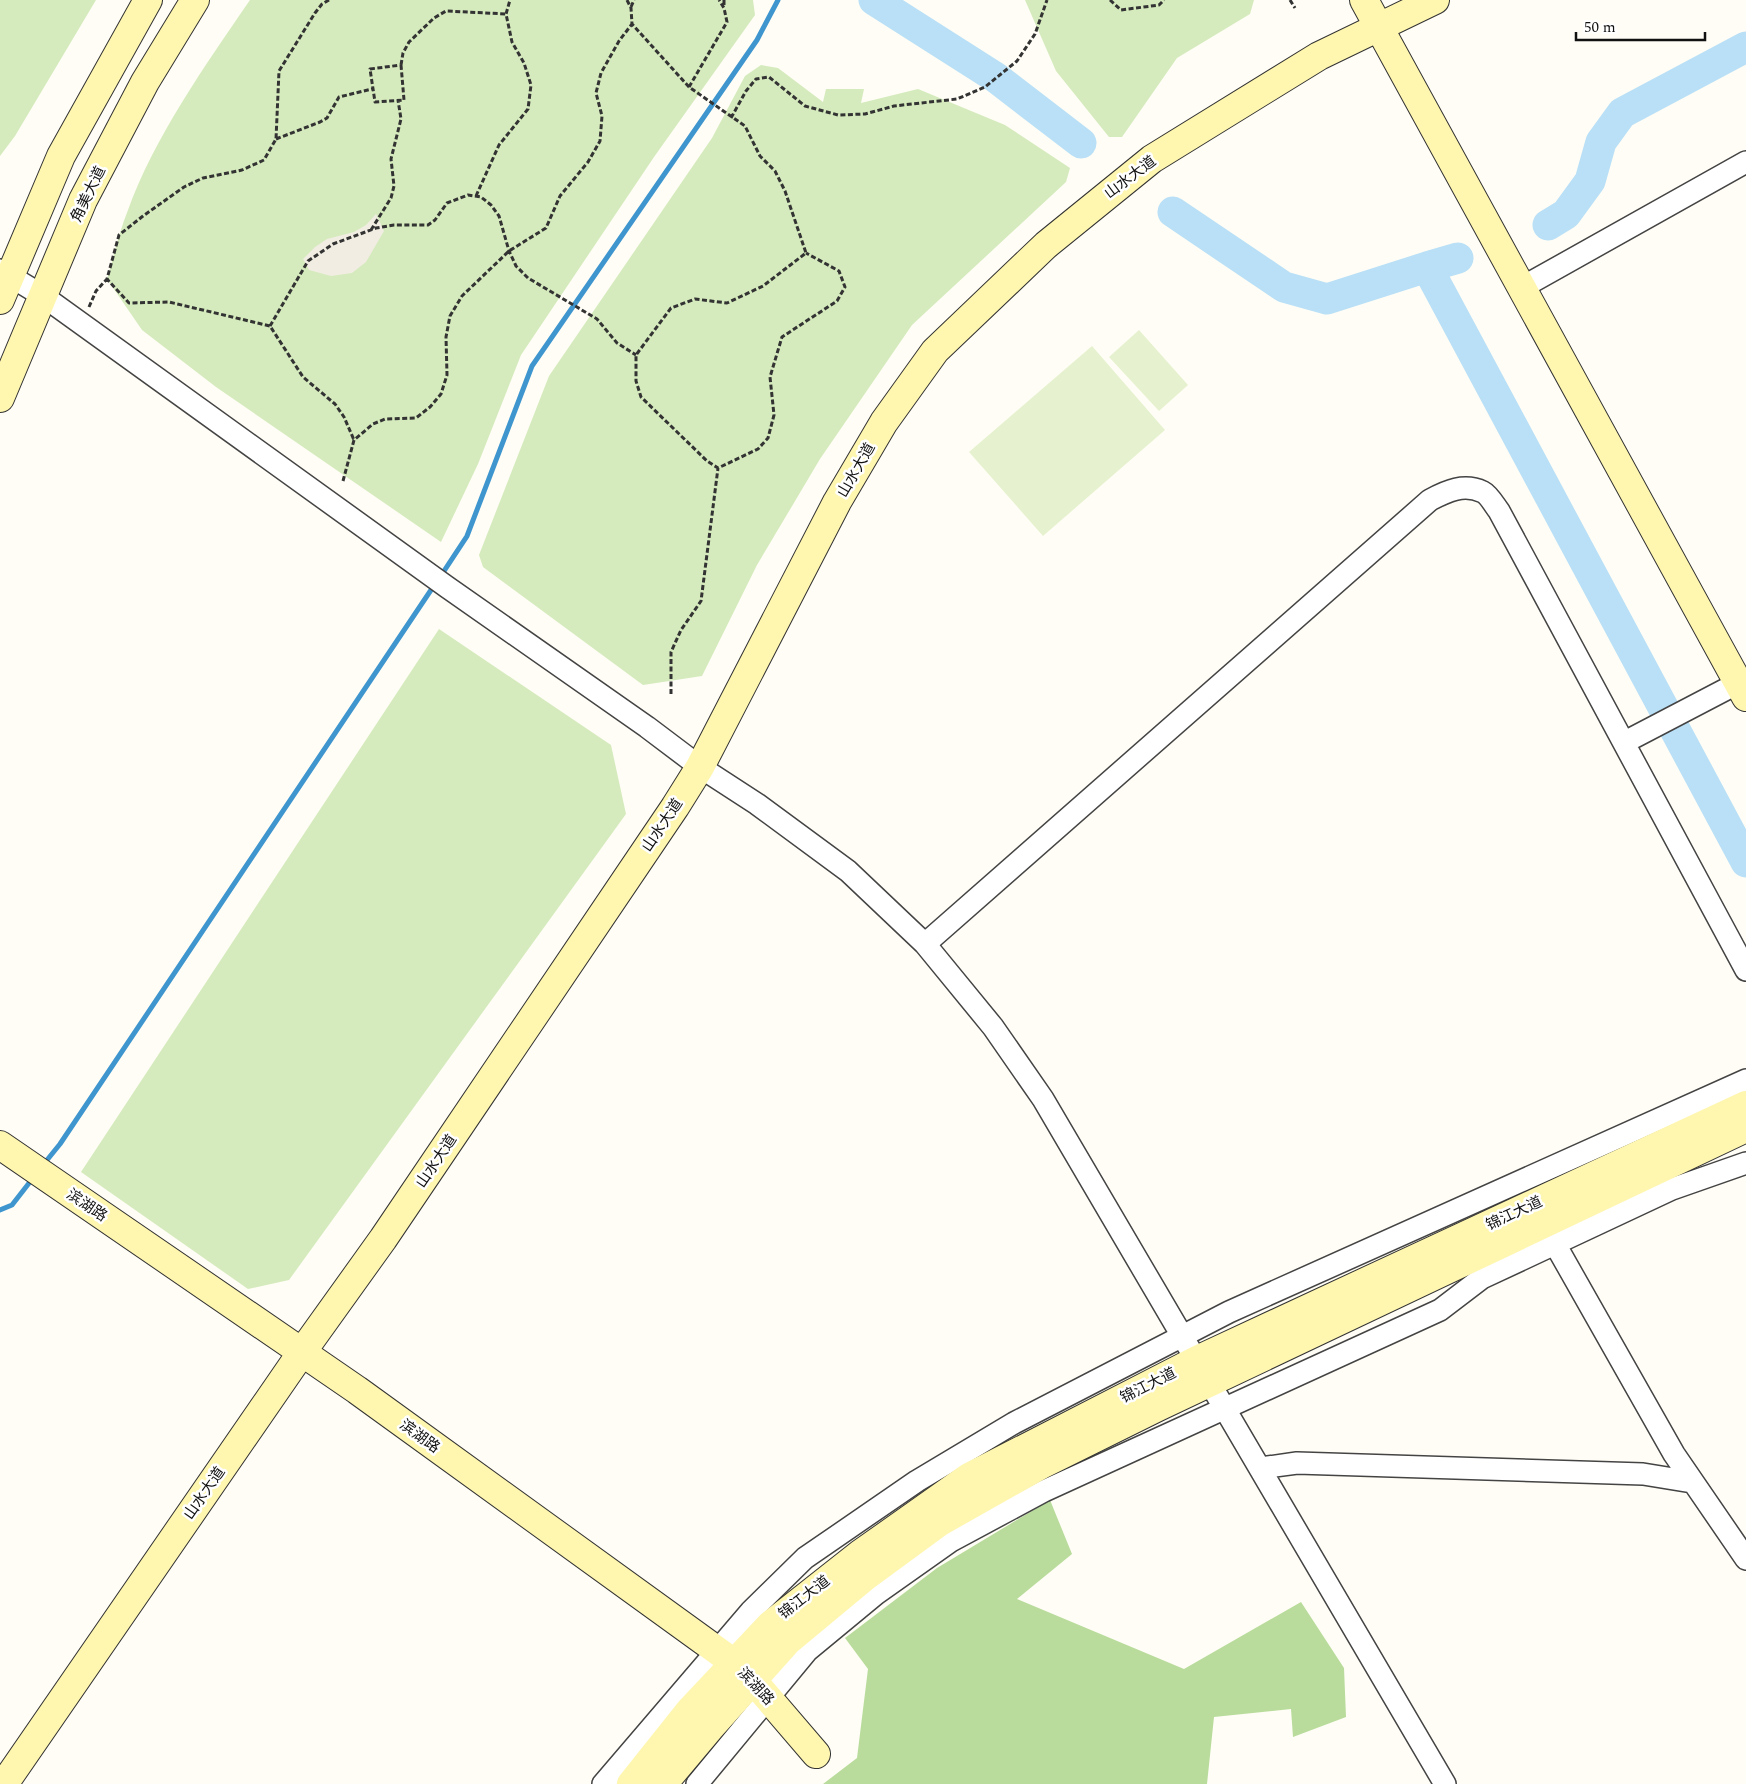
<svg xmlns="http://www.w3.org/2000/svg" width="1746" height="1784" viewBox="0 0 1746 1784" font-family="Spectral,'Noto Sans SC',serif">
  <rect width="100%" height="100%" fill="#fffdf5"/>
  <path fill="#d5ebbd" d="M0,0h96l-81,136 -15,20z
    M250,0h503l2,15 -101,142 -133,198 -43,109 -37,78 -225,-155 -74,-57 -35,-51c7,-23 12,-47 21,-69 26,-72 78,-146 122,-210z
    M1025,0h229l-4,14 -73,44 -55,79h-13l-53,-66z
    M761,65l17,3 45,34 3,-13h38l-3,14 57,-14 87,36 65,43 -4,14 -154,143 -92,134 -63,106 -55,111 -59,9 -160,-118 -4,-12 70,-179 163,-238 33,-62z
    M439,629l172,116 15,69 -337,466 -41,9 -167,-117z"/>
  <path fill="#b9dc9c" d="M1050,1500l22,54 -55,45 167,70 117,-67 43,66 2,49 -53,20 -2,-28 -77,8 -7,67h-384l34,-26 11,-89 -23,-31 92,-70z"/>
  <path fill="#e6f2cf" d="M1139,330l49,55 -29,26 -50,-54z
    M1092,346l73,84 -122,106 -74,-84z"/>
  <path fill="#f1ede2" d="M376,214l8,17 -18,31 -14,11 -21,3 -22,-6 -6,-11 12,-12 12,-8 27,-7 12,-7z"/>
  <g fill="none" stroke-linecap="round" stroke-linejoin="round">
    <path stroke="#3f96cf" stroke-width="5" d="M440,577l27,-41 65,-170 225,-326 21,-40
      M43,1165l17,-21 375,-560
      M0,1210l12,-5 21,-27"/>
    <path stroke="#b9e0f7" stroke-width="31" d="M874,0l121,77 86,66
      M1173,212l111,75 43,12 100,-32 319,595
      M1548,225l18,-11 24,-33 11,-39 21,-29 124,-66
      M1427,267l31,-9"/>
    <g stroke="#444" stroke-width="24">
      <path id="street" d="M0,270l43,26 404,291 200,140 53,40 57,37 91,67 77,73 68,83 50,72 402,685
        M1521,288l225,-126
        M1625,742l113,-59
        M925,944l505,-444c17,-9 34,-17 53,-8 6,3 12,14 16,19l247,459
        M1555,1244l119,210 72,105
        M1261,1468l36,-5 346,11 49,8
        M603,1784l148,-173 54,-53 112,-77 97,-58 215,-111 517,-232
        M697,1784l110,-133 69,-57 75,-53 93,-50 396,-181 42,-32 190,-89 74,-26"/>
    </g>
    <g stroke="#333" stroke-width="30">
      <path id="secondary" d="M1364,0l382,697
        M0,300l61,-144 87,-156
        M0,398l83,-198 62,-118 50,-82
        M0,1145l357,245 387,280 72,84
        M4,1784l298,-432 81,-113 292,-432 25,-40 137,-265 47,-80 51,-71 111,-106 106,-86 167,-103 116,-56
        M631,1784l59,-74 80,-85 90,-71 109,-77 228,-117 549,-255
        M663,1784l47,-56 78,-87 77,-64 75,-55 101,-57 117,-58 588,-279"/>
    </g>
    <path stroke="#333" stroke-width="3" stroke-dasharray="5 2.5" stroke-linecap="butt" d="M329,0l-7,4 -7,9 -36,58 -3,68 -12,21 -22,10 -39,8 -19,9 -41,29 -24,19 -12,44 22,24 40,-1 101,24 33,51 32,27 9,13 10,23
      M627,0l4,8 1,16 57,63 56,39 15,30 15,15 10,20 21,62 -43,33 -36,17 -32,-4 -24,9 -35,47v26l5,16 66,64 11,7 40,-19 10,-11 6,-23 -4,-38 12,-40 55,-36 8,-14 -6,-16 -33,-18
      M724,0v7
      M1110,0l11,10 38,-5 5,-5
      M1290,0l5,8
      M631,7l3,-7
      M401,65l2,-12 6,-11 25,-24 12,-7 60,3
      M401,65l3,35 -29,2 -5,-33z
      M689,87l38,-65 -3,-14 -5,-8
      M731,118l15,-27 10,-12 13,-2 36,29 33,9 27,-1 29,-8 63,-7 28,-12 32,-26 18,-27 12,-34
      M276,139l44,-17 7,-4 12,-21 33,-8
      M476,196l23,-51 29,-36 3,-24 -7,-22 -12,-21 -6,-28 4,-14
      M371,230l20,-32 3,-12 -3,-27 10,-40 -3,-19
      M89,307l7,-16 11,-12
      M270,326l38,-65 25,-17 43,-16 18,-3h34l7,-5 12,-17 21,-8 13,2 10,8 8,11 10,35 7,15 12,12 69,41 20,24 19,12
      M343,481l11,-41 19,-16 12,-5 31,-1 14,-11 11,-13 6,-19 -1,-38 4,-21 12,-20 47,-45 37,-23 14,-32 28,-34 12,-21 2,-25 -6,-23 5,-20 18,-32 13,-17
      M671,694v-42l10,-22 20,-29 17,-133"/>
    <use href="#street" stroke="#fff" stroke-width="21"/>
    <use href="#secondary" stroke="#fff6b0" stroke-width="28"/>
  </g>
  <g text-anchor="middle" stroke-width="5" stroke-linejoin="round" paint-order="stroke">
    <g font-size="15" fill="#111" stroke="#fff">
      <text transform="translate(1130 177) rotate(-37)" y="5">山水大道</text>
      <text transform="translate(88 194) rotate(-64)" y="5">角美大道</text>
      <text transform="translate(856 470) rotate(-60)" y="5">山水大道</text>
      <text transform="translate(662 825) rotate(-56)" y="5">山水大道</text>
      <text transform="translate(436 1161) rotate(-56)" y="5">山水大道</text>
      <text transform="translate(87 1205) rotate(34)" y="5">滨湖路</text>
      <text transform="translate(1514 1213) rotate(-25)" y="5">锦江大道</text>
      <text transform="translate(1148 1385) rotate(-27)" y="5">锦江大道</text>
      <text transform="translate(420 1436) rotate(36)" y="5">滨湖路</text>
      <text transform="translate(204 1493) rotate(-55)" y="5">山水大道</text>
      <text transform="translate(804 1597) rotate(-38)" y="5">锦江大道</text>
      <text transform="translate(756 1686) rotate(47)" y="5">滨湖路</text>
    </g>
  </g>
  <path d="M1576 32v8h129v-8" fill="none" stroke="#111111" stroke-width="2.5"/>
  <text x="1584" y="32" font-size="15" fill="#111111" stroke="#ffffff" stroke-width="4" paint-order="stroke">50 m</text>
</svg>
